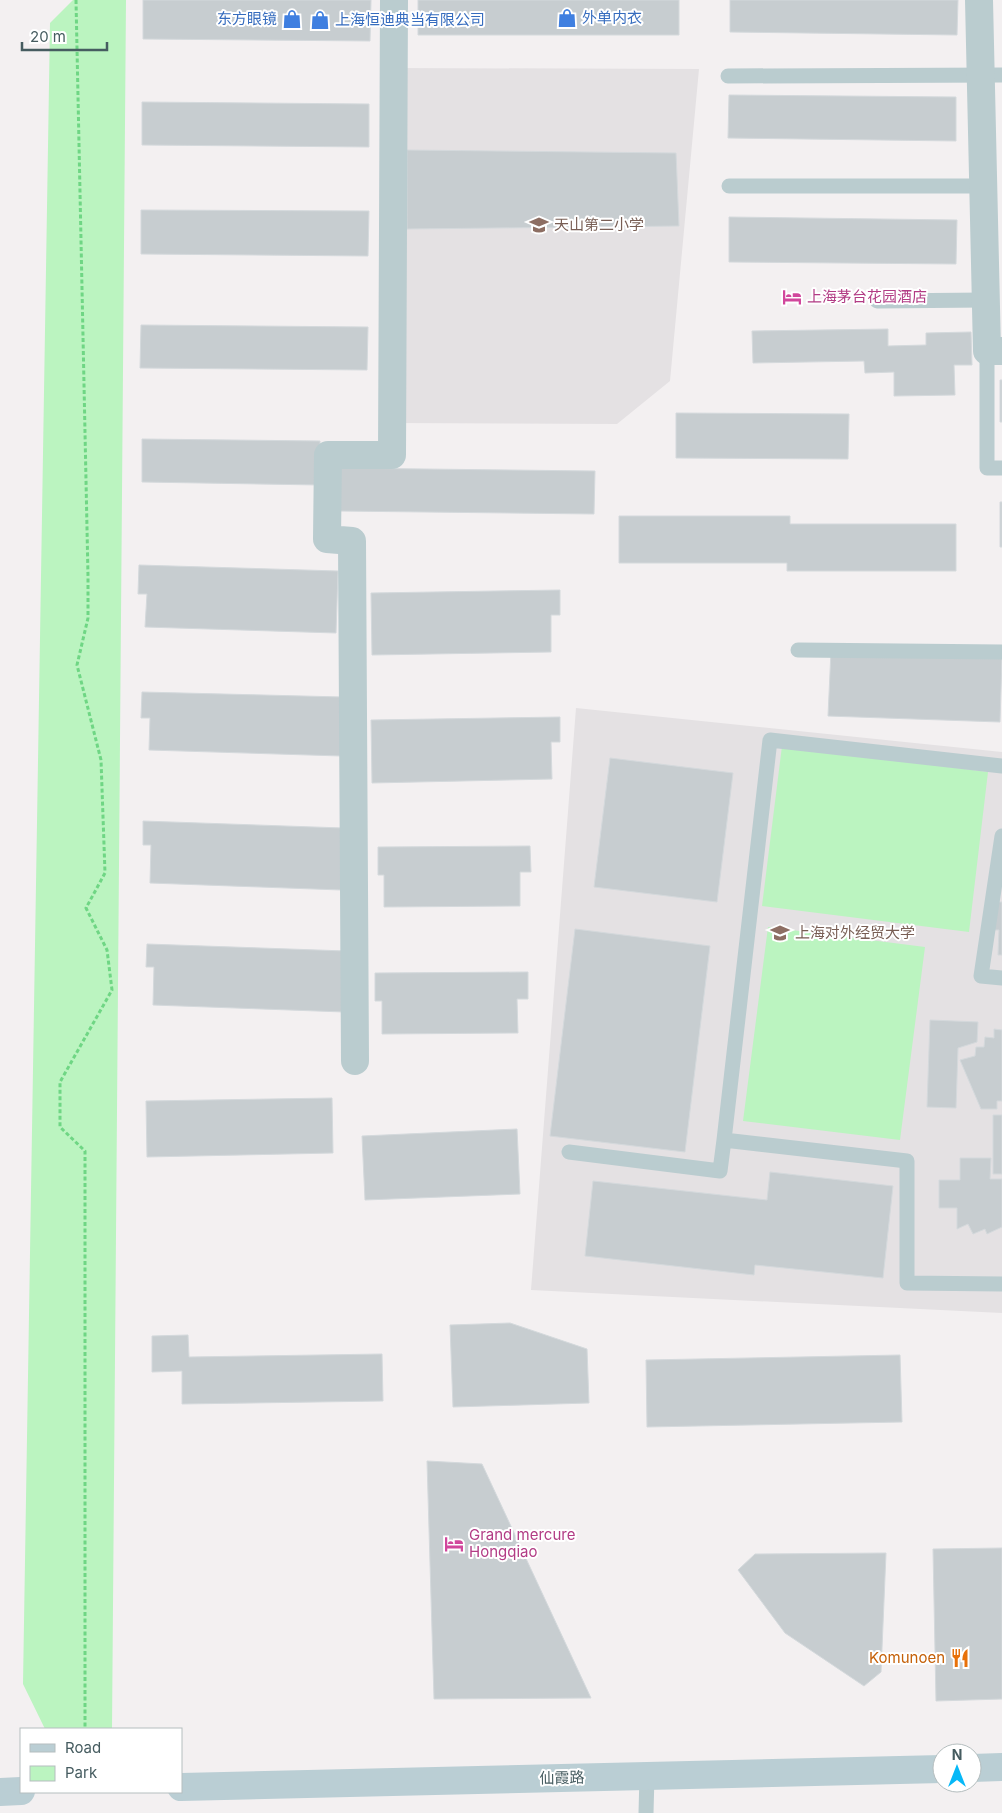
<svg xmlns="http://www.w3.org/2000/svg" width="1002" height="1813" viewBox="0 0 1002 1813" font-family="Inter,'Noto Sans SC',sans-serif">
  <rect width="100%" height="100%" fill="#f3f0f1"/>
  <path fill="#e4e1e3" d="M394,68l305,1 -29,312 -53,43 -225,-1z
    M576,708l426,44v561l-471,-23z"/>
  <path fill="#bbf4c0" d="M73,0h53l-14,1729h-67l-22,-45 27,-1661z
    M782,746l206,26 -19,160 -207,-26z
    M768,927l157,20 -25,193 -157,-19z"/>
  <path fill="#c7cdd0" stroke="#d4d9dc" d="M143,0h228l-1,41 -227,-2z
    M418,0h261v35h-261z
    M730,0h228l-1,35 -227,-3z
    M729,95l227,2v44l-228,-3z
    M142,102l227,2v43l-227,-2z
    M407,150l269,3 3,73 -272,3z
    M141,210l228,1 -1,45 -227,-2z
    M729,217l228,3 -1,44 -227,-2z
    M141,325l227,2 -1,43 -227,-2z
    M888,329v17l38,-1v-12l45,-1 1,33h-18l1,30 -61,1v-24l-29,1 -1,-12 -111,2 -1,-32z
    M1000,380h2v42h-2z
    M676,413l173,1 -1,45 -172,-1z
    M142,439l178,2 -1,44 -177,-3z
    M339,468l256,3 -1,43 -255,-3z
    M1000,502h2v45h-2z
    M619,516h171v8h166v47h-169v-8h-168z
    M139,565l199,6 -2,62 -191,-6 2,-33h-9z
    M560,590v25h-9v37l-179,3 -1,-62z
    M831,651l171,7 -2,64 -172,-6z
    M142,692l201,5 -2,59 -192,-6 1,-32h-9z
    M560,717v25h-9l1,37 -180,4 -1,-63z
    M610,758l123,15 -16,129 -123,-15z
    M143,821l200,7 -2,62 -191,-7 1,-38h-8z
    M530,846l1,26h-11v34l-136,1v-32h-6v-28z
    M993,902h9v53h-4l1,-25h-7z
    M575,929l135,17 -25,206 -135,-16z
    M147,944l199,7 -2,61 -191,-7 1,-38h-8z
    M528,972v27h-11l1,34 -136,1v-33h-7v-28z
    M930,1020l48,2 -1,20 -19,6 -2,60 -29,-1z
    M994,1029l8,1v71h-5v8h-16l-21,-49 15,-4 1,-9h8l1,-10 9,1z
    M332,1098l1,55 -186,4 -1,-56z
    M993,1115h9v59h-9z
    M517,1129l3,65 -155,6 -3,-64z
    M960,1158h31l-1,21h12v48l-15,7 -2,-5 -12,5 -5,-10 -11,5v-21h-18v-28h21z
    M770,1172l123,14 -10,92 -128,-13 -1,10 -169,-19 8,-75 174,19z
    M510,1323l77,26 2,54 -136,4 -3,-82z
    M188,1335l1,22 193,-3 1,47 -201,3v-33l-30,1v-36z
    M900,1355l2,67 -255,5 -1,-67z
    M427,1461l55,3 109,234 -157,1z
    M1002,1548v151l-66,2 -3,-152z
    M886,1553l-5,119 -17,14 -79,-53 -47,-63 17,-16z"/>
  <g fill="none" stroke-linecap="round" stroke-linejoin="round">
    <path stroke="#6fd684" stroke-width="3" stroke-dasharray="4 2.5" stroke-linecap="butt" d="M76,0l12,576v42l-11,47 24,95 4,113 -19,35 21,42 5,40 -52,92v45l25,24v578"/>
    <path stroke="#bacccf" stroke-width="15" d="M728,76l274,-1
      M729,186h253
      M877,301l108,-1
      M987,351v117h15
      M798,650l204,2
      M1002,836l-21,140 21,2
      M724,1140l46,-400 232,26
      M569,1152l151,19 4,-31 183,21v122l95,1
      M646,1813l1,-38"/>
    <path stroke="#bacccf" stroke-width="28" d="M979,0l8,351h15
      M355,1061l-3,-520 -25,-2 1,-84h64l2,-455"/>
    <path stroke="#baced4" stroke-width="28" d="M972,1768l30,-1
      M181,1787l761,-18
      M0,1792l21,-1"/>
  </g>
  <defs>
    <g id="shop-bare" transform="scale(1.5)"><path d="M-5-2.5h2.3a2.7 3.5 0 0 1 5.4 0H5L5.5 6h-11ZM-1.5-2.5h3a1.5 2.3 0 0 0-3 0Z" fill="#3f7fe0" stroke="#fff" stroke-width="2.5" paint-order="stroke"/></g>
    <g id="school-bare" transform="scale(1.5)"><path d="M0-5L7-2L0 1L-7-2ZM-4 1L0 2.5L4 1V4Q0 6-4 4Z" fill="#8d6e63" stroke="#fff" stroke-width="2.5" paint-order="stroke"/></g>
    <g id="hotel-bare" transform="scale(1.5)"><path d="M-6-4.5h1.5V1H6V5H4.5V3h-9V5H-6ZM-4 0a1.8 1.8 0 1 1 3.6 0ZM.5 0V-2.5h3Q6-2.5 6 0Z" fill="#d1479c" stroke="#fff" stroke-width="2.5" paint-order="stroke"/></g>
    <g id="restaurant-bare" transform="scale(1.5)"><path d="M-5-6h1v4h1v-4h1v4h1v-4h1v5L-1.5 .5V6h-2V.5L-5-1ZM5-6V6H3V1.5H1.5Q1.5-4 5-6Z" fill="#e8710a" stroke="#fff" stroke-width="2.5" paint-order="stroke"/></g>
  </defs>
  <g fill-rule="evenodd">
    <use href="#shop-bare" x="567" y="18"/>
    <use href="#shop-bare" x="292" y="19"/>
    <use href="#shop-bare" x="320" y="20"/>
    <use href="#school-bare" x="539" y="225"/>
    <use href="#hotel-bare" x="792" y="297"/>
    <use href="#school-bare" x="780" y="933"/>
    <use href="#hotel-bare" x="454" y="1544"/>
    <use href="#restaurant-bare" x="960" y="1658"/>
  </g>
  <g text-anchor="middle" stroke-width="4" stroke-linejoin="round" paint-order="stroke">
    <g font-size="15" fill="#366cbe" stroke="#fff" text-anchor="start">
      <text x="582" y="23">外单内衣</text>
      <text x="277" y="24" text-anchor="end">东方眼镜</text>
      <text x="335" y="25">上海恒迪典当有限公司</text>
    </g>
    <g font-size="15" fill="#785e54" stroke="#fff" text-anchor="start">
      <text x="554" y="230">天山第二小学</text>
      <text x="795" y="938">上海对外经贸大学</text>
    </g>
    <g font-size="15" fill="#b23c85" stroke="#fff" text-anchor="start">
      <text x="807" y="302">上海茅台花园酒店</text>
      <text x="469" y="1540">Grand mercure<tspan x="469" dy="17">Hongqiao</tspan></text>
    </g>
    <g font-size="15" fill="#c56008" stroke="#fff" text-anchor="end">
      <text x="945" y="1663">Komunoen</text>
    </g>
    <g font-size="15" fill="#465c60" stroke="#fff">
      <text transform="translate(562 1778) rotate(-1)" y="5">仙霞路</text>
    </g>
  </g>
  <rect x="20" y="1728" width="162" height="65" fill="#ffffff" stroke="#b5bebf"/>
  <rect x="30" y="1744" width="25" height="8" fill="#baced4" stroke="#b5bebf"/>
  <text x="65" y="1753" font-size="15" fill="#465c60">Road</text>
  <rect x="30" y="1766" width="25" height="15" fill="#bbf4c0" stroke="#b5bebf"/>
  <text x="65" y="1778" font-size="15" fill="#465c60">Park</text>
  <g transform="translate(957 1768)"><circle r="24" fill="#ffffff" stroke="#b5bebf"/>
  <path d="M0-4L9 19L0 12L-9 19Z" fill="#06b8f7"/>
  <text y="-8" font-size="14" font-weight="bold" text-anchor="middle" fill="#465c60">N</text>
  </g>
  <path d="M22 42v8h85v-8" fill="none" stroke="#465c60" stroke-width="2.5"/>
  <text x="30" y="42" font-size="15" fill="#465c60" stroke="#ffffff" stroke-width="4" paint-order="stroke">20 m</text>
</svg>
